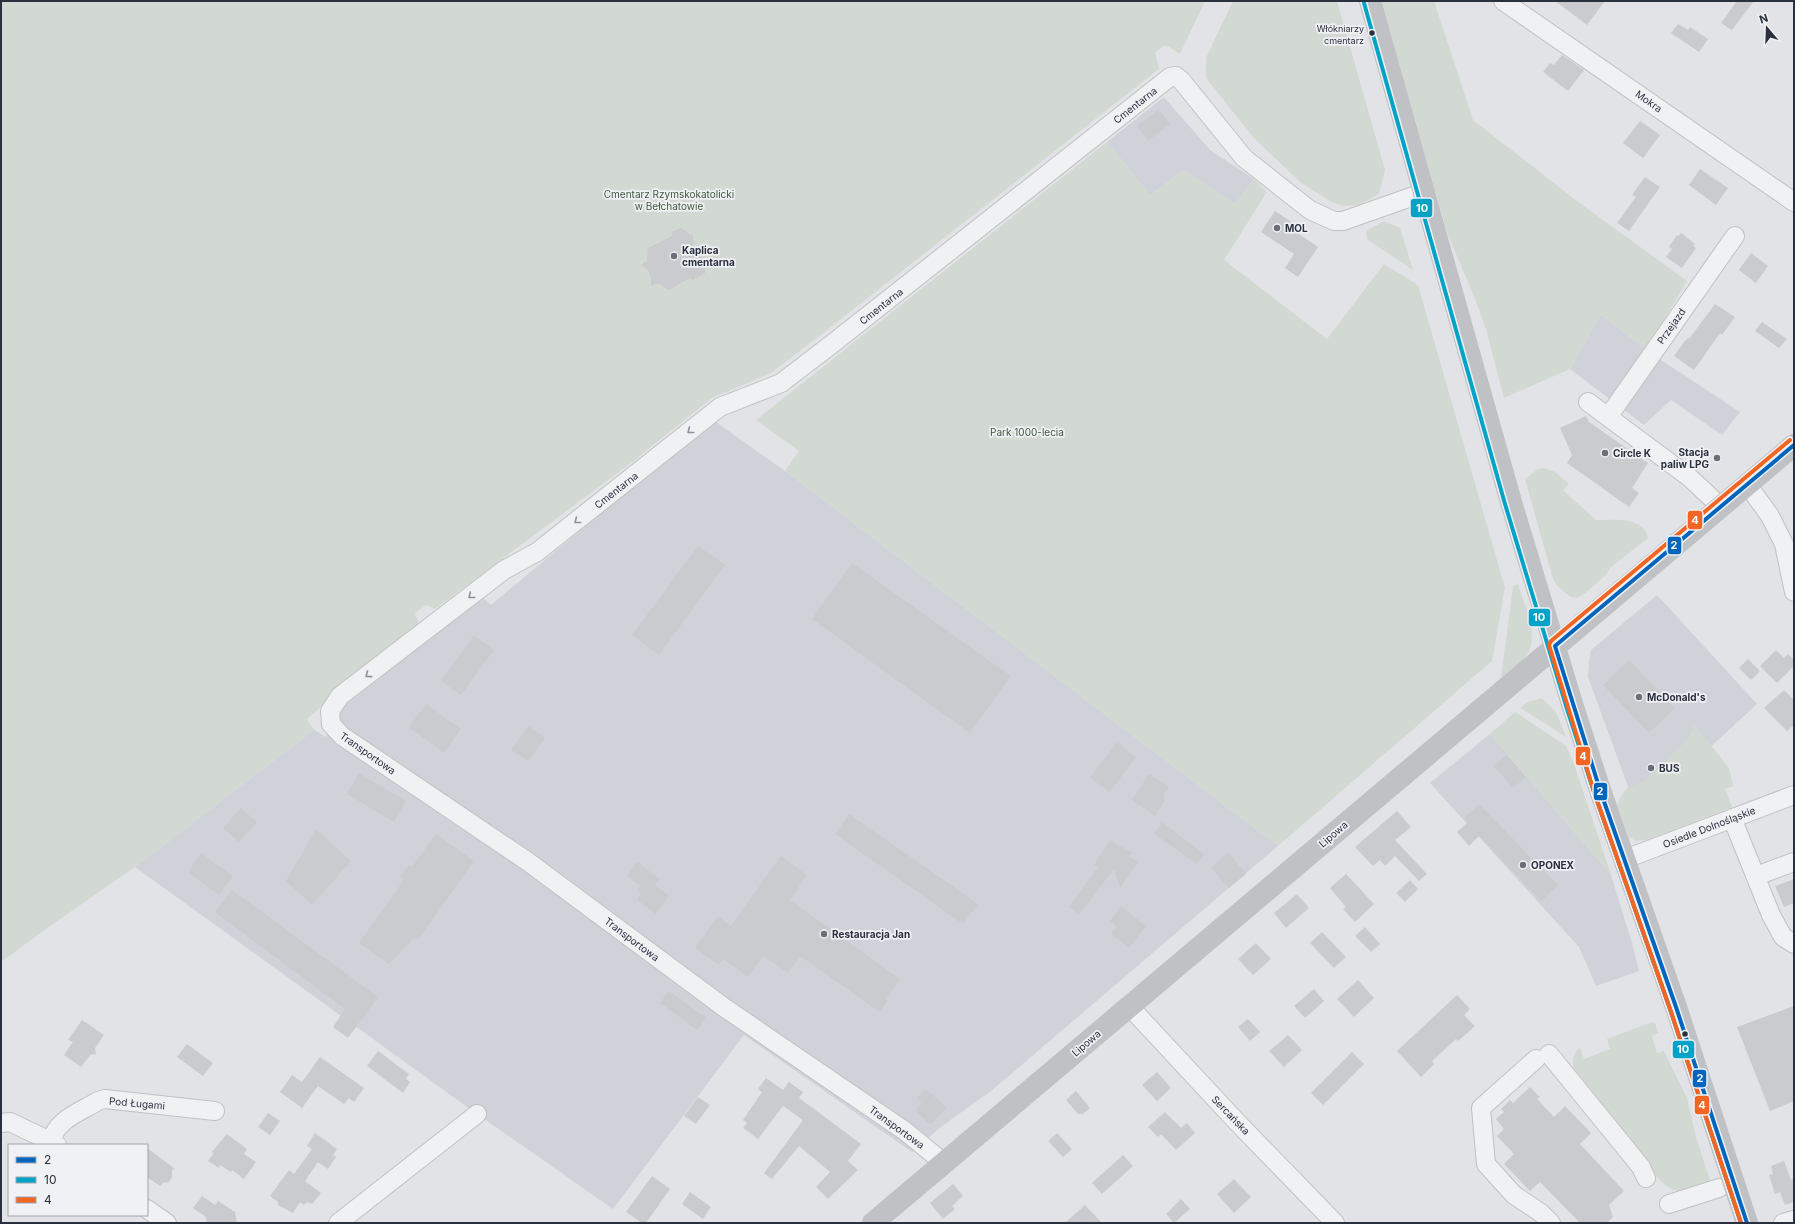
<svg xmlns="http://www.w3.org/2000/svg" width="1795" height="1224" viewBox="0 0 1795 1224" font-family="Inter,sans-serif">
  <rect width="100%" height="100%" fill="#e1e3e6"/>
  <path fill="#d0d2d9" d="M1164,97l46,53 44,29 -19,25 -51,-34 -34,25 -43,-53z
    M1601,314l45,36 94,62 -18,23 -51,-35 -27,25 -74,-56z
    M713,420l72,51 493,375 -287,245 -49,35 -30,26 -168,-117 -131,174 -150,-105 -328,-237 179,-137 12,7 14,-20 1,-9 141,-111 9,8z
    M1657,595l100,109 -119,110 -50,-137 1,-14 2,-13z
    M1490,734l121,141 21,68 7,28 -43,15 -17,-39 -149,-164z"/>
  <path fill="#d2d9d2" d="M1,1h1204l-25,53 -14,-9 -11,7 4,17 -337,265 -51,39 -59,25 -81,65 -196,146 -9,-4 -11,8 5,15 -90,71 -23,20 7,11 -179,137 -85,59 -49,36z
    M1233,1h104l48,169 -6,24 -20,11 -16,1 -11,-4 -31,-19 -47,-45 -48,-60v-20z
    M1380,1h54l39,119 104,81 110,80 -41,69 -45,-36 -31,55 -66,29 -18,-69 -12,-33 -26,-61z
    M1107,142l43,53 34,-25 51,34 19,-25 13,13 -43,68 103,79 57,-75 34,21 87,303 -13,73 -214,185 -493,-375 14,-20 -43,-31z
    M1384,221l16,7 13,42 -46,-31 -1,-8z
    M1544,468l11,4 14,12 -6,6 33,30c14,0 38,-3 48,9 2,2 3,6 4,9l-38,30 -5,8 -21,18 -7,4 -6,-1 -14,-11 -4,-7 -28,-100 13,-10z
    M1518,584c7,23 23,53 7,74 -6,8 -16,14 -24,20l12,-92z
    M1542,698l14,14 10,25 -46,-29 8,-6z
    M1515,712l51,34 7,15 38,114 -121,-141z
    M1694,724l35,44 4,18 -8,3 7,18 -85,33 -11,1 -7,-4 -12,-32 5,-10 6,-8 16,-5 45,-44z
    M1652,1022l3,1 3,10 -6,3 5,17 7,-2 23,47 9,39 15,46c-24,7 -33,16 -52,-4l-86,-112c0,-7 0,-15 7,-19l4,11 26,-10 -3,-10z"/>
  <path fill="#cacbce" d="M1555,1h50l-18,24z
    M1737,1h17l-22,29 -11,-7z
    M1678,24l10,6 2,-3 18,12 -9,13 -28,-19z
    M1562,55l22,15 -16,21 -25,-19 7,-9 4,2z
    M1159,109l11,15 -22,17 -11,-15z
    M1640,121l20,14 -17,23 -20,-15z
    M1700,169l28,19 -12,17 -27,-20z
    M1645,177l15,10 -31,44 -12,-8 19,-26 -4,-2z
    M1275,211l18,12 -3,5 28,19 -20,30 -13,-9 9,-14 -33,-22z
    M681,228l12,8v11l3,7 9,5v14l-12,7 -3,-2 -21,12 -11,-7 -7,3v-8l-3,-8 -7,-5 6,-4 1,-13 24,-12v-4z
    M1681,233l14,11 -2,2 3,2 -14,20 -16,-11 6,-8 -3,-2 8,-12 1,1z
    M1751,253l17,13 -12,17 -17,-13z
    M1715,304l20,13 -13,18 -2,-2 -26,37 -20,-14 10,-14 4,-4 1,1z
    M1762,322l25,17 -8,9 -24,-17z
    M1586,416l3,6 59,41 -16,25 7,5 -10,14 -62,-44 5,-8 -12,-27z
    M698,546l27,19 -66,90 -27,-20z
    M852,563l159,113 -41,57 -158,-114z
    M474,635l20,15 -33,45 -20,-14z
    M1776,650l8,8 4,-4 6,6v6l-17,17 -17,-17z
    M1748,659l12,12 -9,9 -12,-12z
    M1629,660l46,48 -26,25 -46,-48z
    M1784,690l10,10v25l-7,6 -23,-23z
    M426,704l35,25 -17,24 -35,-26z
    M528,726l17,12 -17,23 -17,-11z
    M1117,742l19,15 -26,35 -20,-14z
    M1507,755l19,22 -13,11 -19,-22z
    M359,773l47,28 -12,21 -47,-28z
    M1149,774l20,13 -5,8 1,5 -10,16 -23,-16z
    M1479,804l79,81 -17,16 -62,-65 -10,10 -12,-14 10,-9 -3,-5z
    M241,808l16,14 -18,20 -16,-14z
    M1397,811l14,16 -16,13 32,34 -8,7 -24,-25 -10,10 -5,-6 -7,6 -18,-19z
    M849,814l129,90 -15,20 -128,-90z
    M1162,822l42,32 -7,10 -43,-30z
    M316,829l35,32 -39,44 -26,-24z
    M436,834l38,27 -56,79 -4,-2 -25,26 -30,-21 45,-63 -4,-3 9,-12 3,2z
    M1110,840l22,13 -3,3 9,6 -18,26 -6,-19 -35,46 -10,-8 29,-40 -4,-2z
    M1228,852l18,22 -17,14 -18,-20z
    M201,853l32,23 -14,19 -31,-23z
    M781,856l26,19 -17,25 110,79 -14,20 2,1 -8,12 -80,-56 -12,17 -25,-17 -15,21 -25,-18 -4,6 -24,-17 23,-32 13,10z
    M637,862l23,17 -5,6 14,11 -13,18 -19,-14 4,-7 -4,-3 3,-4 -13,-10z
    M1346,874l28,30 -19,18 -12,-13 3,-2 -16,-19z
    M1794,879v24l-10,4 -9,-21z
    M1410,880l8,9 -13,13 -9,-9z
    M232,890l146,107 -30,41 -15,-11 12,-18 -130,-97z
    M1297,894l12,14 -23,20 -12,-15z
    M1121,906l25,20 -17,22 -18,-14 6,-7 -7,-6z
    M1365,927l15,17 -9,8 -16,-16z
    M1322,932l24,25 -12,11 -24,-25z
    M1256,943l15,16 -18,16 -15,-16z
    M1358,980l16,18 -20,19 -17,-18z
    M1314,989l10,12 -19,17 -11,-12z
    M669,991l37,27 -9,12 -37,-27z
    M1457,995l13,14 -6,6 11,11 -17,15 -2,-2 -24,22 2,3 -13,13 -24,-26z
    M1794,1006v95l-24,10 -33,-84z
    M1248,1019l12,13 -10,9 -12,-14z
    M82,1020l22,15 -9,13 1,6 -6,1 -9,12 -17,-12 9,-13 -5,-2z
    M1288,1035l14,15 -18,17 -15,-16z
    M187,1044l26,19 -10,13 -26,-19z
    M378,1051l31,23 -3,5 4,3 -7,11 -36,-27z
    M1352,1052l12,12 -41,41 -12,-12z
    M320,1057l44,31 -10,14 -5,-4 -5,6 -26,-18 -16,22 -22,-16 12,-17 10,7z
    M1157,1072l14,16 -14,13 -15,-16z
    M766,1078l17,12 6,-8 14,10 -4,6 62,46 -13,17 10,9 -30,29 -12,-12 14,-15 -31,-26 -27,33 -8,-6 39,-53 -20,-14 -25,33 -15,-11 4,-5 -4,-3 19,-28 -4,-3z
    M1530,1087l10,10 -3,2 17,18 11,-11 26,27 -11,11 44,47 -15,14 4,12 -6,6h-27l-40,-41 -10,9 -26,-27 10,-10 -17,-18 7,-7 -8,-10 8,-7 -3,-3 9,-9 3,3z
    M926,1089l21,19 -17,17 -15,-15 7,-6 -5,-6z
    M1076,1091l14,17 -7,6h-5l-12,-14z
    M698,1097l12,8 -14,19 -12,-8z
    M1165,1112l16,16 6,-5 8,10 -19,17 -15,-16 -3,3 -10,-10z
    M268,1113l12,8 -10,14 -12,-8z
    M315,1133l22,16 -4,6 3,2 -8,12 -10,-7 -13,19 16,12 -9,11 -5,-2 -3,3 -4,-3 -7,11 -15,-8v-3l-8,-6 19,-26 5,4 18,-25 -5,-3z
    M1057,1133l15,16 -9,8 -15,-16z
    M227,1134l20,15 -3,5 12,8 -12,17 -12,-9 -1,2 -11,-7 -1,3 -11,-7 6,-8 -2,-1z
    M147,1148l27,20 -2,3v6l-3,5 -6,1 -3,3 -13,-9z
    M1123,1155l10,11 -31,28 -10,-11z
    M1784,1161l7,19 3,-2v24l-9,3 -5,-13 -5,2 -6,-19 4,-1 -2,-8z
    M652,1176l18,13 -24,34h-4l-16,-11z
    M1234,1179l17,18 -17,16 -17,-19z
    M953,1184l10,12 -11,10 3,3 -12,10 -13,-16z
    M690,1192l21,15 -8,12 -21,-15z
    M202,1196l13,9 3,-4 17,11 2,11h-30l-1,-6 -13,-9z
    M1181,1199l9,10 -16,14 -8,-9z
    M1085,1205l17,18h-37z"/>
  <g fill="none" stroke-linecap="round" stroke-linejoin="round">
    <g stroke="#c0c1c4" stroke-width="20">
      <path id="street" d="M1503,1l291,201
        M1588,402l101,75 31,29
        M1608,417l127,-181
        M1747,484l23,32 14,28 10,48
        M1732,818l39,97 12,22 11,7
        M1625,859l169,-64
        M1756,876l38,-14
        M1129,1006l107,115 99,102
        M1549,1054l92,113 5,11
        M1536,1059l-55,49 5,56 28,31 27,18 10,10
        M1,1123l9,-1 42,20
        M57,1145l-5,-3c1,-21 30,-31 46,-41l7,-2 110,12
        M944,1163l-39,-32 -180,-123 -198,-147 -185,-125 -11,-12 -1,-13 10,-15 164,-126 33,-18 183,-145 61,-24 51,-39 338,-267 6,-1 5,4 63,78 66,52 24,11h9l82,-29
        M1669,1204l50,-16
        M147,1209l20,14
        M338,1223l139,-109
        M1783,1223l11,-3"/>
    </g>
    <use href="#street" stroke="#f0f1f3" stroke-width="18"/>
    <path stroke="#bfc1c5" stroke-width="22" d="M1370,1l141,501 62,205 27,83 76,217 71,216
      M873,1223l921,-778"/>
    <g stroke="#eff1f5" stroke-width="7">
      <path id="bus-1" d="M1555,646l45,144 76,217 71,216
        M1555,646l239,-201"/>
    </g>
    <g stroke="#eff1f5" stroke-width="7">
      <path id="bus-2" d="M1364,3l141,501 62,205 27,83 76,217 71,214"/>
    </g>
    <g stroke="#eff1f5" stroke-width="7">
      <path id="bus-3" d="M1741,1223l-71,-214 -76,-217 -45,-147 2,-4 239,-201"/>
    </g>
    <use href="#bus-1" stroke="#0065bd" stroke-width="4"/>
    <use href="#bus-2" stroke="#02a3c7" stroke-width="4"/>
    <use href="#bus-3" stroke="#f26522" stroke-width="4"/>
  </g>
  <defs><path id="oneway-chevron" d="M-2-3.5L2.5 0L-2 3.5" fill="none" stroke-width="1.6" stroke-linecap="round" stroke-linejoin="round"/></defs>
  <g stroke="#8d9098">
    <use href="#oneway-chevron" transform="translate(690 431) rotate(142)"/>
    <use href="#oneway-chevron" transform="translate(577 521) rotate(142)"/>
    <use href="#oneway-chevron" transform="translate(471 596) rotate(142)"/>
    <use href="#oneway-chevron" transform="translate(368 675) rotate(143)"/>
  </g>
  <g fill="#2a303d" stroke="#eff1f5" stroke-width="1.5">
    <circle cx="1372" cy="33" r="3.5"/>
    <circle cx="1685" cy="1034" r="3.5"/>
  </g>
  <g fill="#6a6f78" stroke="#eff1f5" stroke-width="1.5">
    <circle cx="1277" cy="228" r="4"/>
    <circle cx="674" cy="256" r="4"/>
    <circle cx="1605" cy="453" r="4"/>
    <circle cx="1717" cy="458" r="4"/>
    <circle cx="1639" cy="697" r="4"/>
    <circle cx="1651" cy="768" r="4"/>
    <circle cx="1523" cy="865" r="4"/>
    <circle cx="824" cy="934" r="4"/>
  </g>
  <g text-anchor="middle" stroke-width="3.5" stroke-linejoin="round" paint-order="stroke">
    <g font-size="9" fill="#2a303d" stroke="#eff1f5" text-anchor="end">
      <text x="1364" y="32">Włókniarzy<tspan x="1364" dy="12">cmentarz</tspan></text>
    </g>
    <g font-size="10" fill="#2a303d" stroke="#eff1f5">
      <text transform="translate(1649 101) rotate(35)" y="4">Mokra</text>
      <text transform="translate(1135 105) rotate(-38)" y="4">Cmentarna</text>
      <text transform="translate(881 306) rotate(-38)" y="4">Cmentarna</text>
      <text transform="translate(1671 326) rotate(-55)" y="4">Przejazd</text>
      <text transform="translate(616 490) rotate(-38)" y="4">Cmentarna</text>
      <text transform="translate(368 753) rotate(35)" y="4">Transportowa</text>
      <text transform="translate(1709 827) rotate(-21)" y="4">Osiedle Dolnośląskie</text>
      <text transform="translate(1333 834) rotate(-41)" y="4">Lipowa</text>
      <text transform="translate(632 939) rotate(37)" y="4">Transportowa</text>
      <text transform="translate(1086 1043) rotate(-41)" y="4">Lipowa</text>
      <text transform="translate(137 1103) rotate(5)" y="4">Pod Ługami</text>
      <text transform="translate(1231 1115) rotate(46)" y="4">Sercańska</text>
      <text transform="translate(897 1127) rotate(36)" y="4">Transportowa</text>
    </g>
    <g font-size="10" fill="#3d5739" stroke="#eff1f5">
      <text x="669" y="198">Cmentarz Rzymskokatolicki<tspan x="669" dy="12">w Bełchatowie</tspan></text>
      <text x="1027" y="436">Park 1000-lecia</text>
    </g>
    <g font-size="10" font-weight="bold" fill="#2a303d" stroke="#eff1f5" text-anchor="start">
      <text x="1285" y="232">MOL</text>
      <text x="682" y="254">Kaplica<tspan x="682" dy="12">cmentarna</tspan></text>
      <text x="1709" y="456" text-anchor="end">Stacja<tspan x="1709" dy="12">paliw LPG</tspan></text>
      <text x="1613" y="457">Circle K</text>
      <text x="1647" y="701">McDonald's</text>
      <text x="1659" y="772">BUS</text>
      <text x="1531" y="869">OPONEX</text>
      <text x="832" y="938">Restauracja Jan</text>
    </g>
  </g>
  <g stroke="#eff1f5" stroke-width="1.5">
    <rect x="1410" y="198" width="23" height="20" rx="4" fill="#02a3c7"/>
    <rect x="1687" y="510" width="16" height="20" rx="4" fill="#f26522"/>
    <rect x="1667" y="536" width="15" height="19" rx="4" fill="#0065bd"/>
    <rect x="1528" y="608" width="23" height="19" rx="4" fill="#02a3c7"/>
    <rect x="1575" y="746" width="16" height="20" rx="4" fill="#f26522"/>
    <rect x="1593" y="782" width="15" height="19" rx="4" fill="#0065bd"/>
    <rect x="1672" y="1040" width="23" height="19" rx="4" fill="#02a3c7"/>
    <rect x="1692" y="1069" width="15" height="19" rx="4" fill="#0065bd"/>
    <rect x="1694" y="1095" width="16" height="20" rx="4" fill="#f26522"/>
  </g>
  <g font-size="11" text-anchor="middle" font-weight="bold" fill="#fff">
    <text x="1422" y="212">10</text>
    <text x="1695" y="524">4</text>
    <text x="1674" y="549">2</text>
    <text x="1539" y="621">10</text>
    <text x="1583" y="760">4</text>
    <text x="1600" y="795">2</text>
    <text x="1683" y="1053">10</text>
    <text x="1700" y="1082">2</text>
    <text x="1702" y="1109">4</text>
  </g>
  <rect width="1795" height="1224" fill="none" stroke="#2a303d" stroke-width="4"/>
  <rect x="8" y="1144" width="140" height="72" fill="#eff1f5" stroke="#a0a4ab"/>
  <rect x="16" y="1157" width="20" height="6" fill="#0065bd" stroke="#a0a4ab"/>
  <text x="44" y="1164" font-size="12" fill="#2a303d">2</text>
  <rect x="16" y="1177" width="20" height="6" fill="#02a3c7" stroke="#a0a4ab"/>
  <text x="44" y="1184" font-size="12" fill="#2a303d">10</text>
  <rect x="16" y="1197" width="20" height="6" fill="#f26522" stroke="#a0a4ab"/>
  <text x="44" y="1204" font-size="12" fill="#2a303d">4</text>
  <g transform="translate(1767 28) rotate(341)" stroke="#eff1f5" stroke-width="3" paint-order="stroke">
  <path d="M0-3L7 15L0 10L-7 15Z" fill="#2a303d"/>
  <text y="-6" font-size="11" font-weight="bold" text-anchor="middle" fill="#2a303d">N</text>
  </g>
</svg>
